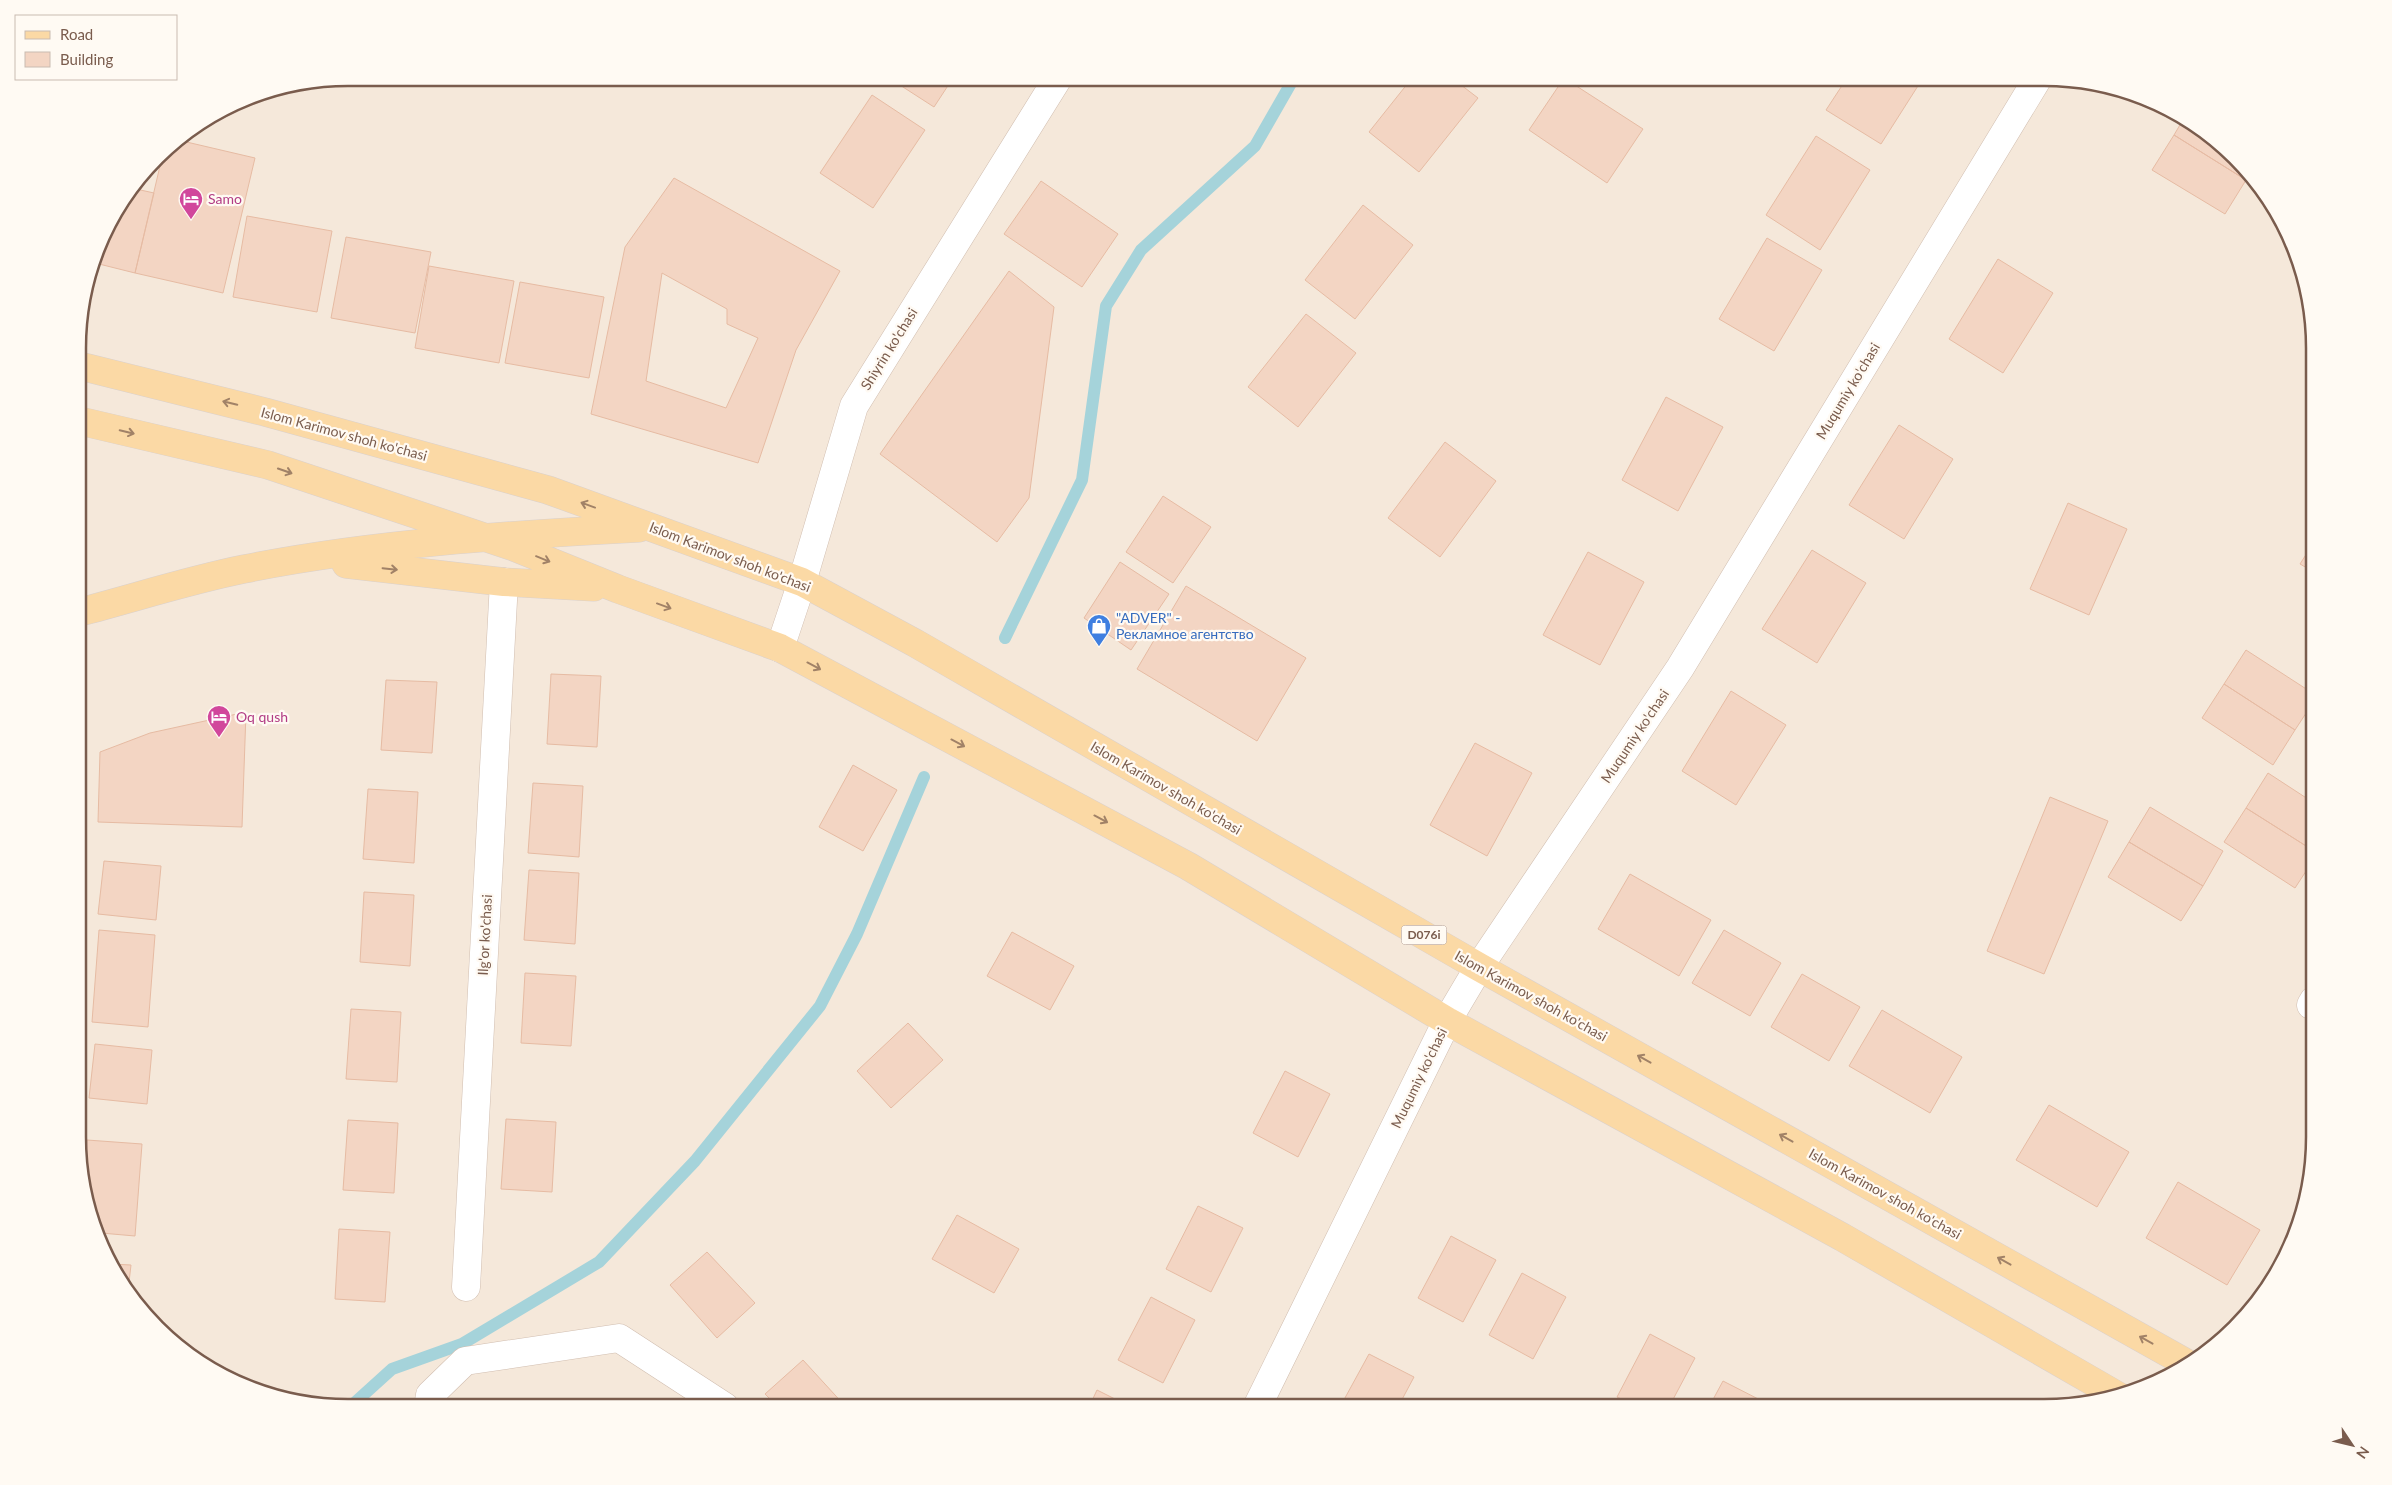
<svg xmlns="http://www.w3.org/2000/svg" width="2392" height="1485" viewBox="0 0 2392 1485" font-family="Lato,sans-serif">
  <rect width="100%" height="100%" fill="#fdf6ec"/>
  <path fill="#f5e8da" d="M349,78h1695l86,14 64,31 41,34 43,56 27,65 9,53v823l-14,69 -31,64 -34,41 -56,43 -65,27 -53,9h-1713l-86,-14 -64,-31 -41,-34 -43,-56 -34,-101v-857l26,-85 64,-84 75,-47z"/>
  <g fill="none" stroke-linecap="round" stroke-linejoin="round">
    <path stroke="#a5d3da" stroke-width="12" d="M1005,638l77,-158 24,-174 35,-56 114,-104 39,-68
      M350,1407l42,-38 70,-25 137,-82 96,-101 125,-155 37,-72 67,-157"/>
  </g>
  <path fill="#f3d5c3" stroke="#e6bba3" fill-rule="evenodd" d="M889,78h64l-19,29z
    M1412,78h40l26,20 -59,74 -50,-40z
    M1564,78l79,51 -36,54 -78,-53z
    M1847,78h76l-42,66 -55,-34z
    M872,95l53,35 -52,78 -53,-35z
    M2184,118l10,5 41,34 14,18 -3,5 -72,-45z
    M2174,135l72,45 -21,34 -73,-44z
    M1816,136l54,34 -50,80 -54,-35z
    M178,140l77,18 -32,135 -88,-20 28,-120 7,-8z
    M674,178l166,93 -44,79 -38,113 -167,-49 34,-167zM662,273l65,36v15l31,14 -32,70 -80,-27z
    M1041,181l77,53 -36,53 -78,-53z
    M136,189l18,4 -19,80 -40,-10 11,-34z
    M1363,205l50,40 -58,74 -50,-39z
    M247,216l85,15 -15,81 -84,-15z
    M346,237l85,15 -16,81 -84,-15z
    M1767,238l55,32 -48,81 -55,-32z
    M1998,259l55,34 -50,80 -54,-34z
    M429,266l85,15 -15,82 -84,-15z
    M1009,271l45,36 -25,191 -32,44 -117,-88z
    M520,282l84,15 -15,81 -84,-15z
    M1306,314l50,39 -58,74 -50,-40z
    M1666,397l57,30 -45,84 -56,-31z
    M1899,425l54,34 -49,80 -55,-34z
    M1445,442l51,39 -56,76 -52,-39z
    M1163,496l48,31 -38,56 -47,-31z
    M2068,503l59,26 -38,86 -59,-26z
    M2314,542v30l-14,-8z
    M1812,550l54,33 -49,80 -55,-34z
    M1588,552l56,30 -44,83 -57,-30z
    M1120,562l49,32 -38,56 -47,-32z
    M1186,586l120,72 -49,83 -120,-72z
    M2246,650l68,44v7l-19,29 -71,-46z
    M551,674l50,2 -4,71 -50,-3z
    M386,680l51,2 -5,71 -51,-3z
    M2224,684l71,46 -22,35 -71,-47z
    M1731,691l55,34 -50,80 -54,-34z
    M246,712l-4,115 -144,-5 2,-70 50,-19z
    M1475,743l57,30 -45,83 -57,-31z
    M853,765l44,25 -34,61 -44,-24z
    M2268,773l46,30v48l-68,-43z
    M533,783l50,3 -4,71 -51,-4z
    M368,789l50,3 -4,71 -51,-4z
    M2050,797l58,24 -64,153 -57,-23z
    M2150,807l73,44 -20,35 -74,-44z
    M2246,808l68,43v8l-19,29 -71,-46z
    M2129,842l74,44 -22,35 -73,-44z
    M104,861l57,5 -5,54 -58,-6z
    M529,870l50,3 -4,71 -51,-4z
    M1630,874l81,46 -32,56 -81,-47z
    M364,892l50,3 -4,71 -50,-4z
    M99,930l56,5 -7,92 -56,-5z
    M1724,930l57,33 -31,53 -58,-33z
    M1012,932l62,34 -24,44 -63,-34z
    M525,973l51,3 -5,70 -50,-3z
    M1802,974l58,33 -31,54 -58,-34z
    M351,1009l50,3 -4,70 -51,-3z
    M1882,1010l80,47 -32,56 -81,-47z
    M908,1023l35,37 -52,48 -34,-37z
    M95,1044l57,6 -5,54 -58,-6z
    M1285,1071l45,23 -32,63 -45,-24z
    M2049,1105l80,47 -32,55 -81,-47z
    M506,1119l50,3 -4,70 -51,-3z
    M348,1120l50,3 -4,70 -51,-3z
    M87,1140l55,4 -7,92 -34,-3 -18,-52z
    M2178,1182l82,48 -33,55 -81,-47z
    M1198,1206l45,22 -32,64 -45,-23z
    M957,1215l62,34 -25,44 -62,-34z
    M339,1229l51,3 -5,70 -50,-3z
    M1451,1236l45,24 -33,62 -45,-24z
    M707,1252l48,51 -38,35 -47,-53z
    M111,1264l20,1 -3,26 -14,-19z
    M1522,1273l44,24 -33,62 -44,-24z
    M1151,1297l44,23 -32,63 -45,-23z
    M1650,1334l45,24 -26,49h-31l-21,-10z
    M1369,1354l45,23 -16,30h-58z
    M803,1360l43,47h-68l-13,-13z
    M1723,1381l45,23 -2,3h-57z
    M1097,1390l34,17h-42z"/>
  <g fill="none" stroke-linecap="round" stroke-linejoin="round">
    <g stroke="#d1beb0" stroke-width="29">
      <path id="minor" d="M780,648l22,-66 52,-176 204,-328
        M2311,1005l3,-5
        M466,1287l38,-705
        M428,1407l2,-12 35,-34 154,-23 106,69
        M1257,1407l190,-386 32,-54 201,-299 358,-590"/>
    </g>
    <g stroke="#dad1cd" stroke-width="29">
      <path id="major" d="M80,366l185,46 283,78 254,92 113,61 564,324 709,397
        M80,421l188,44 246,82 104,42 162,59 408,218 259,155 395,216 276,159
        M346,564l158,18 90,5
        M80,612c54,-14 109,-32 164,-43 130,-26 263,-34 395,-41"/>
    </g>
    <use href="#minor" stroke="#fff" stroke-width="28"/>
    <use href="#major" stroke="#fbd9a5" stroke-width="28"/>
  </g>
  <defs><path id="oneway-shaft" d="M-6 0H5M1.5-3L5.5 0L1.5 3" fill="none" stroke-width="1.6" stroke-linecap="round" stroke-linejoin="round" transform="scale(1.25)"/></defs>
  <g stroke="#a18267">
    <use href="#oneway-shaft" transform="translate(230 403) rotate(-166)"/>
    <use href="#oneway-shaft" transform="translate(127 432) rotate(13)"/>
    <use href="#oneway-shaft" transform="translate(285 471) rotate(19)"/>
    <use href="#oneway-shaft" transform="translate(588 505) rotate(-160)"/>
    <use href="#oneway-shaft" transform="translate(543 559) rotate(22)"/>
    <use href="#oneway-shaft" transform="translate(390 569) rotate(6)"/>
    <use href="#oneway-shaft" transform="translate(664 606) rotate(20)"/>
    <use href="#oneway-shaft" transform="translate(814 666) rotate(28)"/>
    <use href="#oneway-shaft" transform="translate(958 743) rotate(28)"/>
    <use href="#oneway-shaft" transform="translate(1101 819) rotate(28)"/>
    <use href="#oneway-shaft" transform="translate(1644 1059) rotate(-151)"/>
    <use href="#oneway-shaft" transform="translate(1786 1138) rotate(-151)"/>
    <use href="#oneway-shaft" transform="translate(2004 1261) rotate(-151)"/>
    <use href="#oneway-shaft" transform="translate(2146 1340) rotate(-151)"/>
  </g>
  <defs>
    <g id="hotel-pin" transform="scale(1.25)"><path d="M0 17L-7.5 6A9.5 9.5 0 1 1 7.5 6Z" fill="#d1479c" stroke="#fffaf3"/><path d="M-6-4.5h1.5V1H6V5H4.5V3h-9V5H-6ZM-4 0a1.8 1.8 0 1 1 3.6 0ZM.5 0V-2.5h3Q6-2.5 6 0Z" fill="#fff"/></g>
    <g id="shop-pin" transform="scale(1.25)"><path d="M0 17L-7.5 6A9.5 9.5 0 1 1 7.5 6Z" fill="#3f7fe0" stroke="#fffaf3"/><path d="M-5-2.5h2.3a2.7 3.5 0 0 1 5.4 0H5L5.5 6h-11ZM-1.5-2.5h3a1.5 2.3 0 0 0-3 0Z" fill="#fff"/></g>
  </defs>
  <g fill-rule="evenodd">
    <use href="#hotel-pin" x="191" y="199"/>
    <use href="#shop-pin" x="1099" y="626"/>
    <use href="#hotel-pin" x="219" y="717"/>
  </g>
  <g text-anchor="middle" stroke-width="4.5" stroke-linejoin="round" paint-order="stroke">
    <rect fill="#fffaf3" stroke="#a28b7f" stroke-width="1" x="1401.5" y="925.5" width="45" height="19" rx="4"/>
    <g font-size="12" font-weight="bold" fill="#7a5c4d">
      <text x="1424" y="939">D076i</text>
    </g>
    <g font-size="14" fill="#b23c85" stroke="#fffaf3" text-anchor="start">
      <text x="208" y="204">Samo</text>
      <text x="236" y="722">Oq qush</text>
    </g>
    <g font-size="14" fill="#7a5c4d" stroke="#fffaf3">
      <text transform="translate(889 349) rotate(-58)" y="5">Shiyrin ko'chasi</text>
      <text transform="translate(1848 391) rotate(-59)" y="5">Muqumiy ko'chasi</text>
      <text transform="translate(344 434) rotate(15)" y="5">Islom Karimov shoh ko'chasi</text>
      <text transform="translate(730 557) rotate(21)" y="5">Islom Karimov shoh ko'chasi</text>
      <text transform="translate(1635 736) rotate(-56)" y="5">Muqumiy ko'chasi</text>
      <text transform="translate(1166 788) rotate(30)" y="5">Islom Karimov shoh ko'chasi</text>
      <text transform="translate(485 935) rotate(-87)" y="5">Ilg'or ko'chasi</text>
      <text transform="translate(1531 996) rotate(29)" y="5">Islom Karimov shoh ko'chasi</text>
      <text transform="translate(1419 1078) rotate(-64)" y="5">Muqumiy ko'chasi</text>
      <text transform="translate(1885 1194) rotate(29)" y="5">Islom Karimov shoh ko'chasi</text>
    </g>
    <g font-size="14" fill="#366cbe" stroke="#fffaf3" text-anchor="start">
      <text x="1116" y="623">"ADVER" -<tspan x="1116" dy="16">Рекламное агентство</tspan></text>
    </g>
  </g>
  <path d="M0 0H2392V1485H0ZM348 86H2044A262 262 0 0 1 2306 348V1137A262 262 0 0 1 2044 1399H348A262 262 0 0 1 86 1137V348A262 262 0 0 1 348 86Z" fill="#fffaf3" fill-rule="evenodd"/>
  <path fill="none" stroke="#7a5c4d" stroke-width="2.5" d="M348 86H2044A262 262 0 0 1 2306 348V1137A262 262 0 0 1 2044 1399H348A262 262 0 0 1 86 1137V348A262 262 0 0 1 348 86Z"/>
  <rect x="15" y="15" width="162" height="65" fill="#fffaf3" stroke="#cabbb1"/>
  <rect x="25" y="31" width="25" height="8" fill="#fbd9a5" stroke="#cabbb1"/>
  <text x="60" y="40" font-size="15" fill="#7a5c4d">Road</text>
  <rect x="25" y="52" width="25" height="15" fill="#f3d5c3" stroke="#cabbb1"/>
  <text x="60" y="65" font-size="15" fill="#7a5c4d">Building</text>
  <g transform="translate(2352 1445) rotate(125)" stroke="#fffaf3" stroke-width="4" paint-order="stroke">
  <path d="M0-4L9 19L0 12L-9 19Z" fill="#7a5c4d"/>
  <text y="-8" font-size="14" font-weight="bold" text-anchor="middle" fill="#7a5c4d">N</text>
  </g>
</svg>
